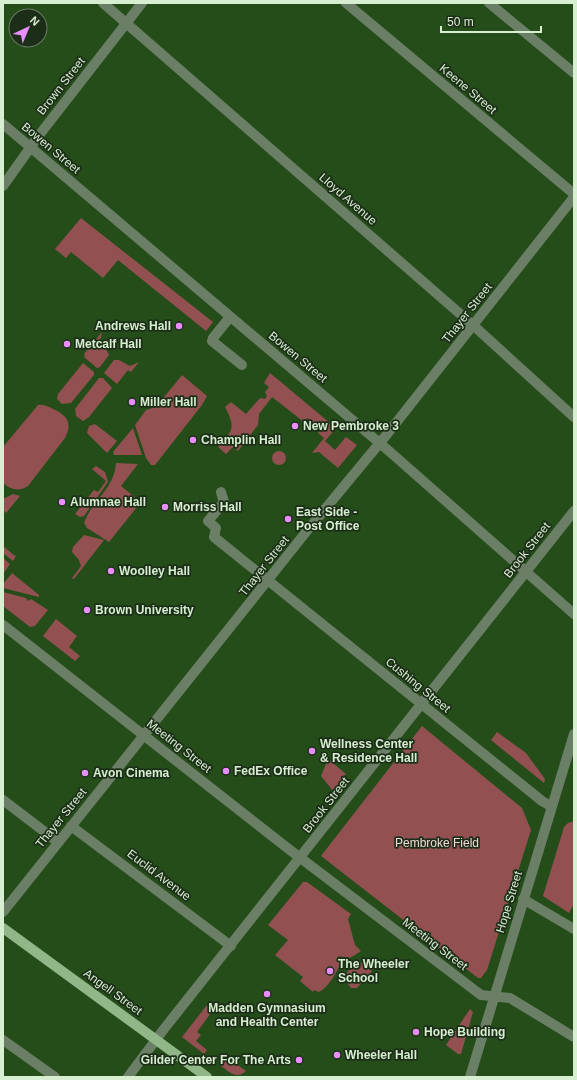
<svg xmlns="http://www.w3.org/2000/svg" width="577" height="1080" viewBox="0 0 577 1080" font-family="Helvetica,sans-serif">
  <rect width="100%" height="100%" fill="#254d1a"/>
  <path fill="#925051" d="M81,218l132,104 -7,9 -88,-71 -15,18 -32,-26 -5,6 -11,-9z
    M102,332l-2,10 7,9 2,4 -9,12 -3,1 -13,-11 1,-2 -1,-1z
    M114,360h5l11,6 9,-4 -8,10 -3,-2 -11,14 -13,-11z
    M83,363l11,9v3l-23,28 -9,1 -5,-5 1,-5z
    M270,373l66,55 -11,13 10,9 11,-13 11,8 -19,23 -19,-16 -7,1 12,-15 -6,-5 3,-4 -14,-11 -3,4 -32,-25 -13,17 -1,11 -20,26 -5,-4 -7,7 -8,-7c15,-17 18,-19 7,-40l6,-5 15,12 14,-16 5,1 2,-3 -2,-4 4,-5 -5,-4z
    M182,375l25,21 -5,9 -47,60h-4l-5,-7 -11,-33 11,-15 10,-3z
    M99,378h4l9,10 -23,29 -6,4 -7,-5 -1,-7z
    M38,405c6,-1 11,2 15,4 14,6 20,14 12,29l-37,48c-9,6 -17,4 -25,-3v-36z
    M95,424l22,17 -10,12 -20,-20 2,-7z
    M133,428l9,27h-28l-1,-3z
    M272 458a7 7 0 1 1 14 0a7 7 0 1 1-14 0Z
    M116,463l22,1 -17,22 20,16 -32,40 -22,-14 -3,-5c8,-23 30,-33 32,-60z
    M96,466l9,6 3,10 -24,34 -4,1 -5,-3 19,-24 4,2 8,-11 -14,-12z
    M13,494l7,2 -14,17 -3,-3v-11z
    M84,535l20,5 -30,39 -2,-1 9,-12 -2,-6 -7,-8 1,-5z
    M3,546l12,10 2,-2 -4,7 -10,-8z
    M3,558l7,6 -7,10z
    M12,573l27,22v2l-36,-9v-4z
    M3,592l23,6 2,3 3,-2 17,11 -13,16 -5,1 -27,-21z
    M56,619l21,17 -8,11 11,9 -5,5 -32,-25z
    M422,726l100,82 9,22 -44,140 -6,8h-3l-157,-122z
    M497,732l29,21 19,26 -1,4 -53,-43z
    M328,759l18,15 -13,17 -12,-15z
    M574,821v83l-5,9 -26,-17 21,-69 4,-4z
    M303,882h4l44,32 -3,5 7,26 6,6 -11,7 -12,-2 3,5c-3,10 -13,27 -22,31l-5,-2 -1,2 -13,-11 3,-4 -28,-22 13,-15 -20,-15z
    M363,962l9,9 -15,17h-6l-3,-4 -2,-10 6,-8z
    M207,1005l6,5 -16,22 4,3 -5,6 11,9 -3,4 -22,-17z
    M470,1009l3,3 -12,42h-3l-12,-9z
    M228,1058l18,13c-9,9 -17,1 -25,-5z"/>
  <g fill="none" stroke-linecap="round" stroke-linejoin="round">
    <path stroke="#6b7e66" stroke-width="10" d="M103,3l371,323 100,91
      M346,3l228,191
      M489,3l85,70
      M3,124l386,327 185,163
      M3,186l37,-52 102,-131
      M230,317l-17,21 -1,3 30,24
      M221,492l3,10 -16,19 8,7 -2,9 328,264 10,6
      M3,625l287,225 191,145 29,3 64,39
      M3,800l55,42
      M71,826l160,120
      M523,899l51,30
      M3,912l303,-380 82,-99 186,-236
      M3,1040l52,37
      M128,1077l36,-48 410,-518
      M470,1077l104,-343"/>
    <path stroke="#91b788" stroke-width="10" d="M3,928l204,149"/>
  </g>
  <g fill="#e98efe" stroke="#1c2e18" stroke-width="1.5">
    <circle cx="179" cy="326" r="4"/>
    <circle cx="67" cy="344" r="4"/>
    <circle cx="132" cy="402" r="4"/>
    <circle cx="295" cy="426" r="4"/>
    <circle cx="193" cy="440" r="4"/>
    <circle cx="62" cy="502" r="4"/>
    <circle cx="165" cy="507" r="4"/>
    <circle cx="288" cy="519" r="4"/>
    <circle cx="111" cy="571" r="4"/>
    <circle cx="87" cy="610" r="4"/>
    <circle cx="312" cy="751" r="4"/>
    <circle cx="226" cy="771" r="4"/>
    <circle cx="85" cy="773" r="4"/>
    <circle cx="330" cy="971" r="4"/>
    <circle cx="267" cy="994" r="4"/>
    <circle cx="416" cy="1032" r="4"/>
    <circle cx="337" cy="1055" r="4"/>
    <circle cx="299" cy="1060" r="4"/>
  </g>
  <g text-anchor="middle" stroke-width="3.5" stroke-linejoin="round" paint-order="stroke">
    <g font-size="12" fill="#d7eed1" stroke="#1c2e18">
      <text transform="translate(61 86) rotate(-52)" y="4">Brown Street</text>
      <text transform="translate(468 89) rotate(40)" y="4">Keene Street</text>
      <text transform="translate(51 148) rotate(40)" y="4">Bowen Street</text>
      <text transform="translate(348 199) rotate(41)" y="4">Lloyd Avenue</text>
      <text transform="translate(467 313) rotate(-52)" y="4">Thayer Street</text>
      <text transform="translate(298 357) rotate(40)" y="4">Bowen Street</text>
      <text transform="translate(527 550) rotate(-52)" y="4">Brook Street</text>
      <text transform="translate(264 566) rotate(-52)" y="4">Thayer Street</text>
      <text transform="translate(418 685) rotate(39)" y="4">Cushing Street</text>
      <text transform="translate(179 746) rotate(38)" y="4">Meeting Street</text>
      <text transform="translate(326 805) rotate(-52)" y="4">Brook Street</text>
      <text transform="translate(61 818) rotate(-51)" y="4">Thayer Street</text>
      <text transform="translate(159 875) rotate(37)" y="4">Euclid Avenue</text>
      <text transform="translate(509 902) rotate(-73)" y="4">Hope Street</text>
      <text transform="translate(435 944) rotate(37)" y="4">Meeting Street</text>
      <text transform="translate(113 992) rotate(36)" y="4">Angell Street</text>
    </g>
    <g font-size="12" font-weight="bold" fill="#d7eed1" stroke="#1c2e18" text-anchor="start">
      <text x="171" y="330" text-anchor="end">Andrews Hall</text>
      <text x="75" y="348">Metcalf Hall</text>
      <text x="140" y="406">Miller Hall</text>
      <text x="303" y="430">New Pembroke 3</text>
      <text x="201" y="444">Champlin Hall</text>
      <text x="70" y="506">Alumnae Hall</text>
      <text x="173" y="511">Morriss Hall</text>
      <text x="296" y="516">East Side -<tspan x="296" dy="14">Post Office</tspan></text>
      <text x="119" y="575">Woolley Hall</text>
      <text x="95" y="614">Brown University</text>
      <text x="320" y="748">Wellness Center<tspan x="320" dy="14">&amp; Residence Hall</tspan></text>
      <text x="234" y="775">FedEx Office</text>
      <text x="93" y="777">Avon Cinema</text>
      <text x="338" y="968">The Wheeler<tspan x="338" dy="14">School</tspan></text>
      <text x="267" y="1012" text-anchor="middle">Madden Gymnasium<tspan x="267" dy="14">and Health Center</tspan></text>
      <text x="424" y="1036">Hope Building</text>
      <text x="345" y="1059">Wheeler Hall</text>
      <text x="291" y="1064" text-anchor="end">Gilder Center For The Arts</text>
    </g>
    <g font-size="12" fill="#f3d8d7" stroke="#1c2e18">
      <text x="437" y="847">Pembroke Field</text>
    </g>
  </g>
  <rect width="577" height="1080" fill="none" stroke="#d7eed1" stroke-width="8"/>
  <g transform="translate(28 28) rotate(44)"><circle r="19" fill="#1c2e18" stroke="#677b62"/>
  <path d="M0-3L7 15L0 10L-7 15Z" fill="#e98efe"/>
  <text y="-6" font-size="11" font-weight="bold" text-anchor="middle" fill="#d7eed1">N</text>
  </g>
  <path d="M441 26v6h100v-6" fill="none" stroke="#d7eed1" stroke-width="2"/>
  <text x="447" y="26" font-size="12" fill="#d7eed1" stroke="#1c2e18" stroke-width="3" paint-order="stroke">50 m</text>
</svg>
